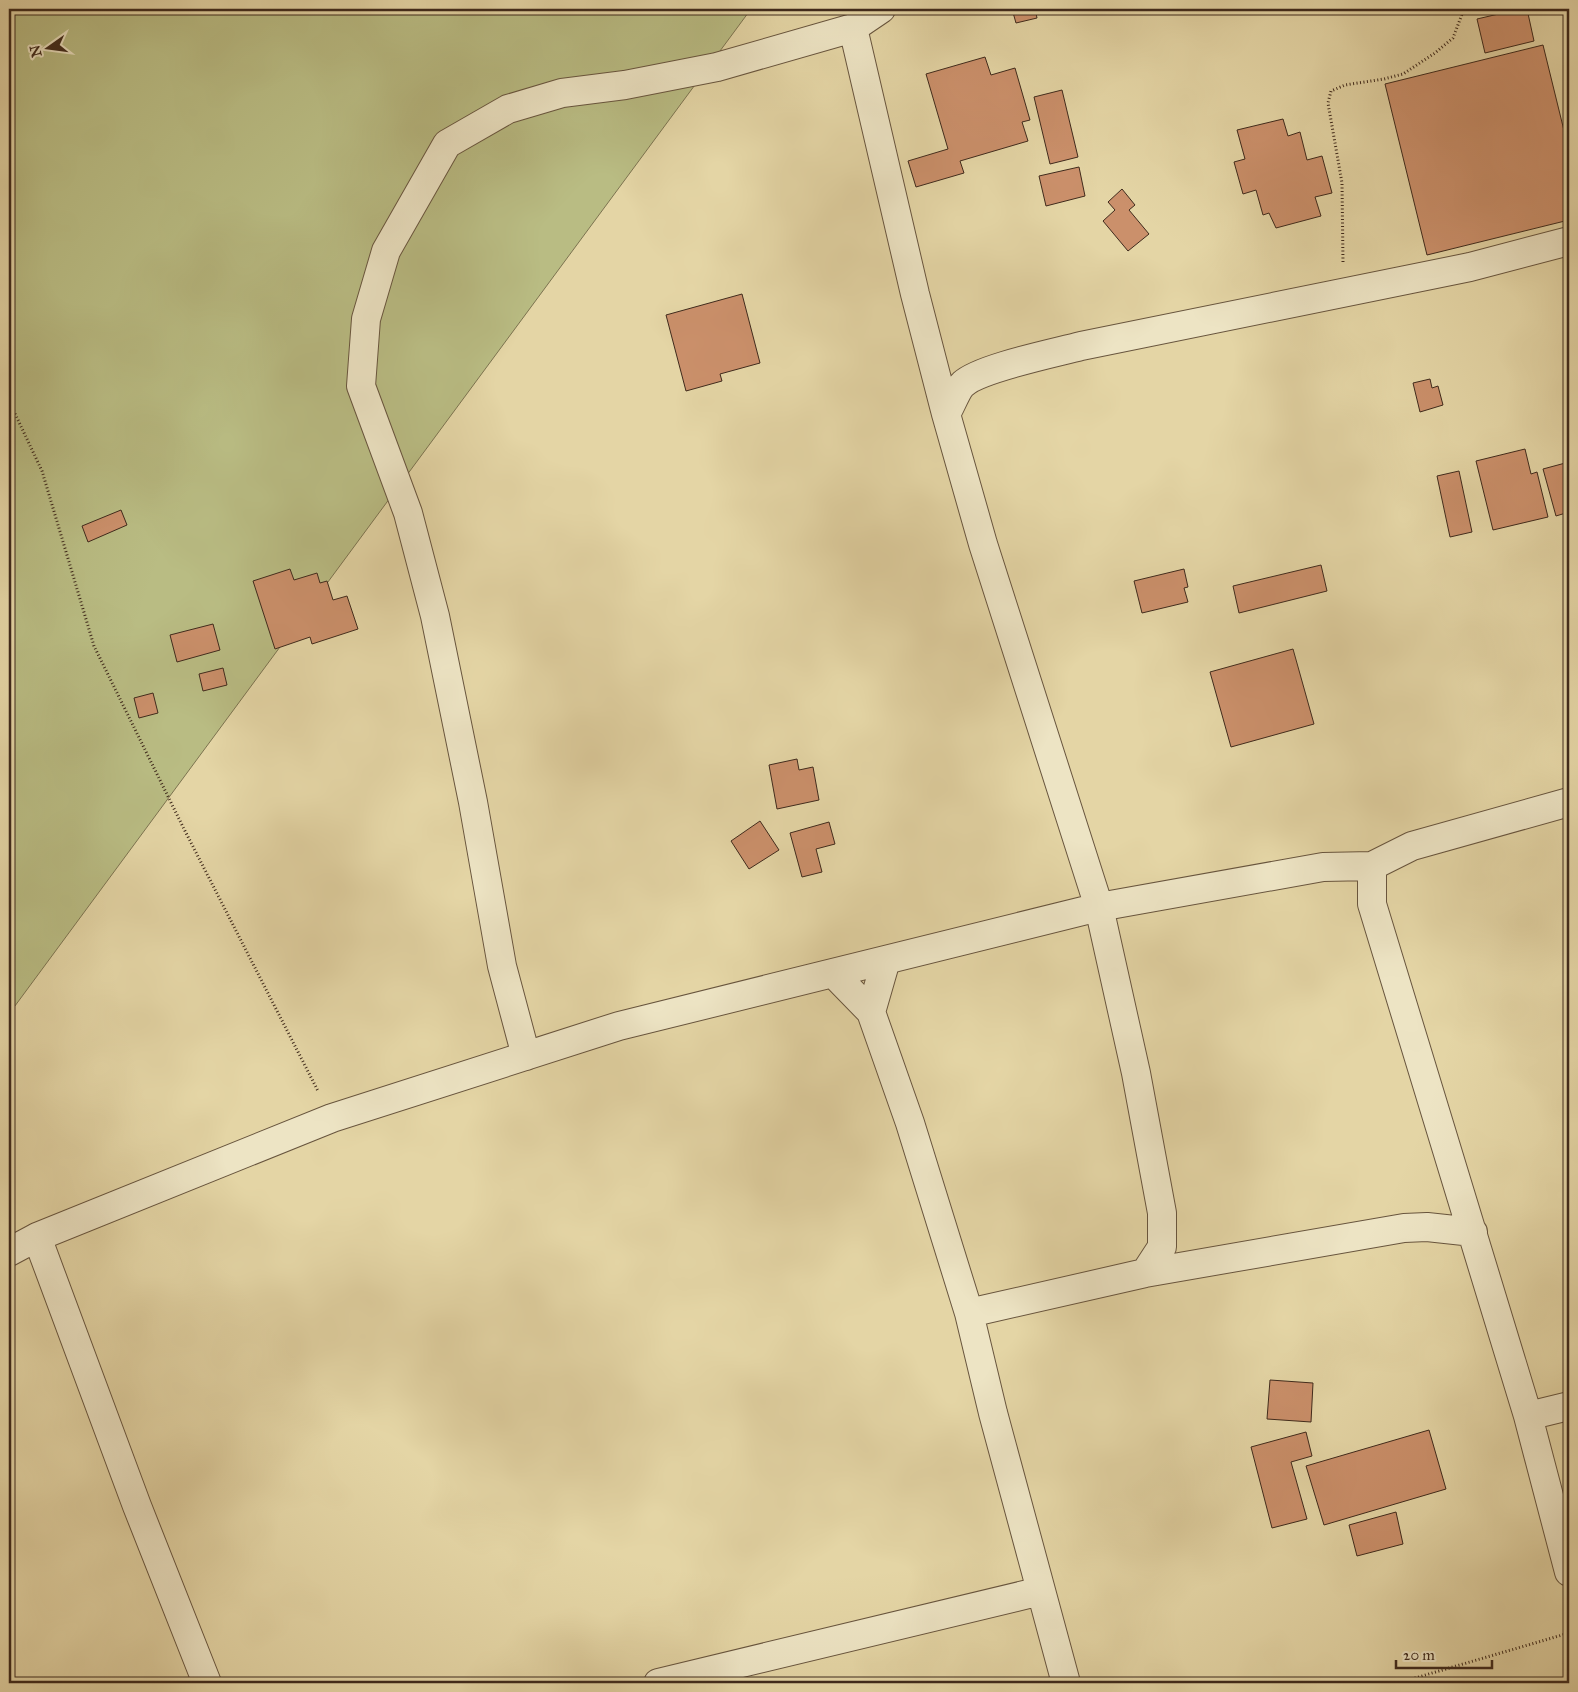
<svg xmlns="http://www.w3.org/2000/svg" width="1578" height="1692" viewBox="0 0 1578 1692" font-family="'IM FELL Great Primer',serif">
  <rect width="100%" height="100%" fill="#e4d5a5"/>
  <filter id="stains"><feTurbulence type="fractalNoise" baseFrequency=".004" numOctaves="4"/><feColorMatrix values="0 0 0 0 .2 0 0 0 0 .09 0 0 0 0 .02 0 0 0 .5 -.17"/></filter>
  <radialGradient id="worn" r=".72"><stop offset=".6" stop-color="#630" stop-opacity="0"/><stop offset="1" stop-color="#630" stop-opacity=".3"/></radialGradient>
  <path fill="#b9bc83" stroke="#7c7350" d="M9,9h742l-742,1005z"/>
  <path fill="#cb906b" stroke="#3f2a1c" d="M1012,9h23l2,9 -21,5z
    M1520,9h7l7,32 -49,12 -8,-34z
    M1543,45l26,106v69l-142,35 -42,-171z
    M985,57l6,18 24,-7 15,52 -8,2 6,19 -68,20 4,12 -48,14 -8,-26 40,-12 -22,-75z
    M1062,90l16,67 -28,7 -16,-67z
    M1283,119l5,17 12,-4 7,28 15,-4 10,37 -17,4 6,19 -45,12 -7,-15 -6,2 -7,-25 -13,4 -9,-32 11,-3 -8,-29z
    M1079,167l6,29 -39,10 -7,-30z
    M1122,189l13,16 -6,5 20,24 -21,17 -25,-30 12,-11 -7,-8z
    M742,294l18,69 -40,11 2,7 -36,10 -20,-76z
    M1430,379l2,9 6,-2 5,19 -23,7 -7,-29z
    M1525,449l6,25 6,-2 11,45 -55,13 -17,-69z
    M1569,462v50l-13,4 -13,-47z
    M1459,471l13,61 -22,5 -13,-61z
    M121,510l6,15 -39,17 -6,-16z
    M1321,565l6,26 -88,22 -6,-27z
    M290,569l4,11 23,-7 3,10 7,-2 6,19 14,-4 11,33 -46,15 -2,-7 -35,12 -22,-68z
    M1184,569l4,18 -4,1 4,14 -46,11 -8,-32z
    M213,624l7,26 -43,12 -7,-27z
    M1293,649l21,75 -83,23 -21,-75z
    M223,668l4,17 -24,6 -4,-17z
    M153,693l5,20 -19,5 -5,-20z
    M797,759l2,11 14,-3 6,33 -42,9 -8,-44z
    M760,821l19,29 -30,19 -18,-28z
    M829,822l6,22 -19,5 6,23 -20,5 -12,-44z
    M1270,1380l43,3 -2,39 -44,-3z
    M1429,1430l17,59 -122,36 -18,-59z
    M1306,1432l6,24 -21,6 16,57 -35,9 -21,-81z
    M1396,1512l7,32 -46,12 -8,-31z
    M1475,1678l1,5h-29z"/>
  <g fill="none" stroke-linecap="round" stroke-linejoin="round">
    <g stroke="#68553e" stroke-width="30">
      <path id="minor" d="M853,28l62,266 31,120 37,130 116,363 37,166 26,140v34l-17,26
        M946,414c5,-8 11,-25 17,-30 17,-16 92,-31 118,-38l389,-79 99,-26
        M1372,866v38l156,512 41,156
        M833,973l38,39 39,111 59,190 24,100 73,270
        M871,1012l15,-52
        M526,1056l-24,-90 -29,-164 -38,-186 -27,-103 -47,-127 5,-67 20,-68 61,-107 61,-35 54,-16 63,-8 92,-18 136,-39 28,-19
        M9,1252l28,-15
        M969,1313l176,-40 259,-45 23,-1 46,5
        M1528,1416l41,-10
        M207,1683l-70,-177 -100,-269 295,-119 287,-92 480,-119 224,-40 49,-1 40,-20 157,-44
        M658,1683l383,-92"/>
    </g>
    <path stroke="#3f2a1c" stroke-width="3" stroke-dasharray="1 2.5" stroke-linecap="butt" d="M1343,262l-1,-79 -14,-80 3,-12 14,-6 39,-6 19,-5 32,-21 18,-15 11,-29
      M9,401l33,70 52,175 90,183 134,262
      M1398,1683l171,-50"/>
    <use href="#minor" stroke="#ede4c4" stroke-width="28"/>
  </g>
  <rect width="1578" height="1692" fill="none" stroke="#e4d5a5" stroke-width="30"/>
  <rect x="10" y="10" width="1558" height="1672" fill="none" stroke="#3f2a1c" stroke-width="2.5"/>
  <rect x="15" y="15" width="1548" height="1662" fill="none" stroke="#3f2a1c"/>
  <g transform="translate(48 48) rotate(256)" stroke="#ede4c4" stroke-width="4" paint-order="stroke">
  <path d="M0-4L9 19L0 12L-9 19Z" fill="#3f2a1c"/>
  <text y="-8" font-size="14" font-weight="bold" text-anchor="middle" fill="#3f2a1c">N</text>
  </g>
  <path d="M1396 1660v8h96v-8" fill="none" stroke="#3f2a1c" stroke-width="2.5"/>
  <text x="1403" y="1660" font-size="15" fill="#3f2a1c" stroke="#ede4c4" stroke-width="4" paint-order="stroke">20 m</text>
  <rect width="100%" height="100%" filter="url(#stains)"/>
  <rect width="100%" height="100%" fill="url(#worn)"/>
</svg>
